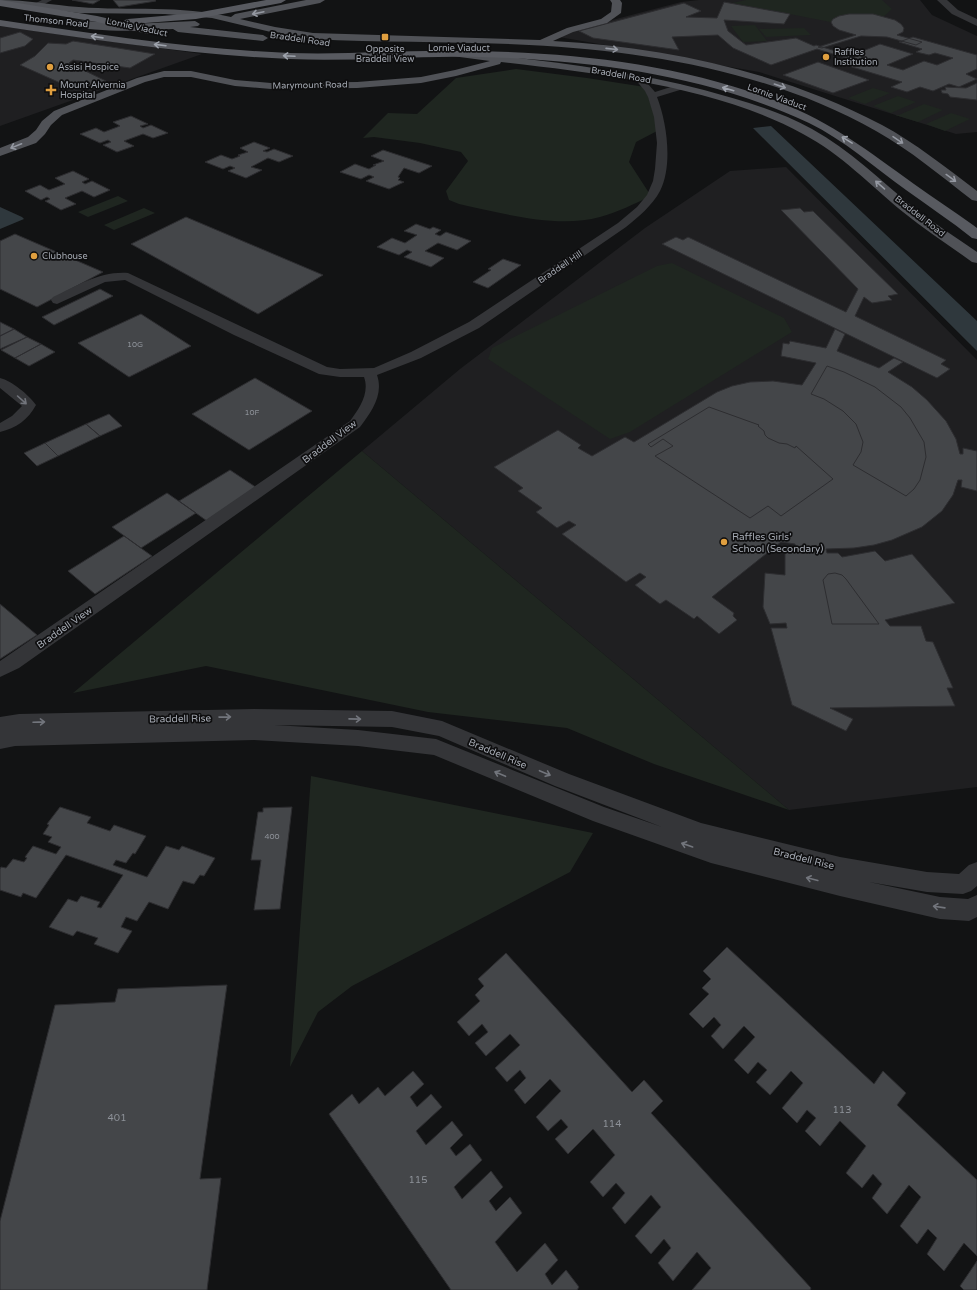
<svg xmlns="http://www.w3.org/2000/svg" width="977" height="1290" viewBox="0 0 977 1290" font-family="'Varela Round',sans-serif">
  <rect width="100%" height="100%" fill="#121314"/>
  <path fill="#1f1f21" d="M699,0h221l12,15 45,21v96l-21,2 -197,-62 -200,-35 15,-7 107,-28z
    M0,26l202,28 -202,72z
    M786,167l191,193v427l-188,23 -427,-359 98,-82 185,-141 85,-57z"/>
  <path fill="#1f2620" d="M746,0h136l10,9 -11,10 -35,6 -114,-22z
    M755,25l12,16 -24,1 -12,-16z
    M804,28l7,7 -45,2 -7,-8z
    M516,69l71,9 58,9 14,43 -23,12 -7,20 22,34c-17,8 -33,16 -51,21 -43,12 -99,-4 -141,-13l-10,-4 -3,-9 22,-30 -7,-9 -41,-9 -46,-6 -11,1 25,-25 29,1 39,-36z
    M873,88l17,5 -25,11 -17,-6z
    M898,96l18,6 -25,11 -18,-7z
    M924,104l19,6 -25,12 -23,-7h4z
    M951,113l19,6 -25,12 -19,-7z
    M118,196l10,5 -40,16 -10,-5z
    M144,208l11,5 -41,17 -10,-5z
    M672,263l112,55 8,14 -162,100 -20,7 -122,-80 4,-11 165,-82z
    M362,451l427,359 -135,-46 -87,-36 -139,-16 -222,-46 -133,27z
    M311,776l282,57 -23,39 -218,114 -34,26 -28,55z"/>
  <path fill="#2f383d" d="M771,126l206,195v30l-224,-223z
    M0,207l22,10 2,2 -24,10z"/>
  <path fill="#444649" stroke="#2d2d30" d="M72,0h28l-7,4z
    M113,0h42l1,1 -37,6z
    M724,2l66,12 -6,10 -60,-4 4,11 18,14 50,-7 18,8 2,-1 39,12 3,-1 -5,-1 27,-11 33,10 -26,11 16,5 21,-9 13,4 16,-7 -18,-5 -6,2 -13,-3 6,-3 -23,-7 14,-5 64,18v14l-11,5 11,5 -18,8 -10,-3 -16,7 -13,-4 -13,5 -16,-5 11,-5 -60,-18 10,-4 -35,-11 -46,16 -38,-17 -15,-13 -46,2 7,13 -86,-12 -14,-7 105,-28 17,8 -15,6 31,1z
    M849,14h24l22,6 6,4 3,4 -1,4 -6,3 25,7 -6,3 -29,-8 -26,-1 -39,12 -4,-1 38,-12 -17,-5 -6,-4 -2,-4 2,-3 6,-3z
    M20,32l13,7 -8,7 -25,7v-15z
    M73,41l45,7 37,6 -25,14 -57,-8 -4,3 37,18 -30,9 -56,-25 15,-9 13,-13 18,1z
    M818,62l51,18 -36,13 -50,-18z
    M977,83v17l-27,-3 -2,-3 -6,-1 -1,-3h5l-1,-3 21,1z
    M131,116l17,8 -8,2 3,2 8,-3 17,8 -15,5 -10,-4 -19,7 10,5 -17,6 -14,-7 8,-3 -3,-2 -8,3 -20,-9 16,-6 8,4 16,-6 -7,-4z
    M254,142l16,6 -7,3 4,1 7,-3 19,7 -14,6 -11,-4 -17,9 11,3 -16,8 -18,-7 7,-3 -5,-2 -7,3 -18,-7 16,-7 11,4 8,-3 -2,-1 10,-3 -8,-4z
    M383,150l49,16 -13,7 -15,-5 -6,9 2,1 -2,2 6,2 -15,7 -23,-8 8,-4 -5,-2 -8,4 -21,-7 15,-8 14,5 7,-4h-3l11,-4 -13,-5z
    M73,171l16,8 -7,3 3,2 7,-3 18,9 -16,7 -12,-6 -17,7 11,6 -15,6 -16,-9 5,-2 -3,-2 -6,3 -16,-9 15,-6 9,5 16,-6 -10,-6z
    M800,208l4,4 9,-1 85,83 -10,2 4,4 -20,3 -8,-6 -9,19 91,44 -5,4 9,5 -13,9 -275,-134 14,-7 7,3 5,-3 158,75 12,-23 -77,-79z
    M186,217l137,58 -65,39 -127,-70z
    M416,224l14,5 3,-2 8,3 -6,4 5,2 6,-4 25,9 -14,9 -19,-7 -13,8 19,7 -13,9 -27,-10 8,-5 -5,-2 -8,5 -22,-8 15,-9 13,5 12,-8 -13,-4z
    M15,234l88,38 -66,35 -37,-18v-48z
    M503,259l18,6 -33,23 -15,-6 18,-12 -3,-1z
    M100,289l13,7 -59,29 -12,-8z
    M141,314l50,32 -62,31 -51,-34z
    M0,322l14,7 -14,7z
    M14,329l13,8 -27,12v-13z
    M835,329l10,5 -8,17 42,17 15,-10 9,4 -15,10 24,15 15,13 19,21 10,18 4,15h3v-6l14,3v40l-16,-4 1,-7h-4l-5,15 -11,16 -20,16 -30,13 -18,5 -20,3 -28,1 1,4h11l4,4 33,-6 10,10 27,-7 43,49 -70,17 5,6h31l5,15 7,1 20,46h-6l8,18 -125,2 23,11 -7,12 -54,-26 -21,-77h16l-1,-5 -16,1 -7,-17 2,-34 20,2v-26l11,2 -1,-7 -14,-2 -69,55 22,16 -1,3 4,4 -18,14 -22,-18 -3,3 -28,-19 -6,4 -25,-19 11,-8 -6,-4 -14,9 -64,-48 14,-9 -7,-4 -12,7 -21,-16 6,-4 -24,-17 5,-3 -29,-21 64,-37 23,15 -3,3 14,8 33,-19 9,5 83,-50 15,-6 18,-4 23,-1 29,4 14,-22 -35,-7 2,-13 6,1 1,-3 36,7z
    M27,337l14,7 -26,14 -14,-8z
    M41,344l14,8 -26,14 -14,-8z
    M827,366l17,6 31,15 26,20 9,11 14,24 2,15 -6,23 -6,9 -8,7 -53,-31 8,-13 2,-10 -7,-18 -13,-13 -19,-12 -13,-5z
    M255,378l57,33 -63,39 -57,-36z
    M709,407l50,18 -1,1 6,5 1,4 3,3 11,5 8,1 8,4 1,-2 37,33 -52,37 -13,-10 -18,12 -95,-62 18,-10 -10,-7 -12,8 -3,-3z
    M109,414l13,12 -22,10 -14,-12z
    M86,424l14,12 -42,20 -13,-13z
    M45,443l13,13 -21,10 -13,-13z
    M230,470l27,18 -50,33 -28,-20z
    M167,493l29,20 -55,35 -29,-21z
    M124,536l28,20 -57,38 -27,-23z
    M835,573l7,2 4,4 33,45h-47l-9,-44 5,-6z
    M0,604l37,31 -37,24z
    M60,807l31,10 -4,6 23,8 4,-6 32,11 -11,18 -2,-1 -7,10 -10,-3 -3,5 34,12 19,-31 13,4 3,-4 33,12 -11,18 -4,-1 -6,9 -11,-3 -15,28 -19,-7 -12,19 -11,-4 -5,10 11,4 -14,22 -24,-9 4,-6 -21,-7 -4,5 -24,-9 19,-28 9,3 4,-6 19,6 -3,5 4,1 22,-33 -57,-20 -30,43 -13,-5 -2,4 -21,-7v-21l1,-2 5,1 7,-9 11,3 3,-4 -2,-1 8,-11 23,8 5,-7 -13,-5 4,-5 -9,-3 6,-9 -2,-1z
    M292,807l-12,102 -26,1 7,-50h-10l7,-48h5v-4z
    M727,947l147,137 9,-13 23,22 -9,12 80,75v76l-13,-13 -20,28 -17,-17 10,-16 -9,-9 -11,15 -17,-18 21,-29 -12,-12 -22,29 -15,-16 10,-14 -9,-10 -11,14 -16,-15 20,-27 -26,-25 -20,25 -15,-15 11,-13 -9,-8 -10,13 -15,-15 21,-25 -12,-12 -21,24 -14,-13 11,-12 -9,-8 -10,12 -14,-14 21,-23 -11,-11 -21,23 -12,-13 10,-11 -7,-8 -11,11 -14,-14 20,-20 -7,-6 9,-9 -8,-8z
    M506,953l126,139 12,-12 19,21 -12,12 160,175 -1,2h-118l19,-22 -14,-16 -24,29 -15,-18 13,-15 -7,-9 -13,15 -16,-18 26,-29 -10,-12 -26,29 -13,-16 13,-15 -9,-10 -13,14 -13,-15 25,-27 -22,-26 -25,25 -13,-15 13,-12 -7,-8 -13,12 -12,-14 25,-26 -11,-12 -25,25 -11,-14 12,-12 -6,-8 -13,12 -12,-14 25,-23 -10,-11 -24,22 -11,-13 13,-11 -6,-8 -13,12 -12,-14 23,-21 -5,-6 9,-9 -6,-7z
    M227,985l-27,194 21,-1 -14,112h-207v-69l55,-216 60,-3 3,-13z
    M413,1071l11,13 -14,13 7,10 14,-13 11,13 -26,24 10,14 26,-24 11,14 -13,13 6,8 14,-12 12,16 -28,27 8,12 29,-28 12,16 -14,14 7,10 14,-14 12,16 -27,29 22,30 28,-29 13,17 -13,14 7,11 14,-15 13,17 -2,3h-126l-122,-176 23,-20 7,10 19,-17 7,9z
    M977,1261v29h-13l-4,-4z"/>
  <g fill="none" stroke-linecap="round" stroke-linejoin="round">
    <path fill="#343538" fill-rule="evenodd" d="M42,0h10l-13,7h-6l-1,-2z
      M638,75l3,1 14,16 25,-8 4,3 -1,2 -26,8c10,26 16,68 3,94 -8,15 -22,26 -34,36l-147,101 -58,30 -44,17c7,20 -6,37 -17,52l-341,241 -19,9v-16l350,-240c9,-12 20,-28 14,-44h-24l-21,-3 -85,-39 -109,-55 -20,2 -48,22 -4,-1 -2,-3 2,-3c24,-11 47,-26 75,-24l199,94 13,2 34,-1 37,-16 58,-30 149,-99 19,-16 10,-12 6,-14 2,-12 2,-26 -3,-26 -6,-20 -3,-6 -11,-13z
      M0,378c12,3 29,17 36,27 -8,15 -20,23 -36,27v-9l12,-7 10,-10 -22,-18z
      M254,709l138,2 50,10 127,53 132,49 139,34 87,15 32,2 10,-9 8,-3v24l-6,5 -8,3 -36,-2 -58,-10 71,15 28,2 9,-4v22l-8,4 -29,-2 -100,-23 -129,-33 -118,-42 -159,-66 -76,-9 -104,-6 -239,6 -15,3v-32l19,-3zM274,725l118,2 47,9 116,50 107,41 -58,-20 -168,-68 -78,-9z"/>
    <path fill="#343538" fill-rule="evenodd" d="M937,0h10l11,10 19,9v7l-25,-12z"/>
    <path fill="#505257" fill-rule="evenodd" d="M0,0c27,0 52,5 79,7 51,4 101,-2 152,10l4,-3 71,-14h19l-5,3 -80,16 35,8 38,6 227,7 27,-12 34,-9 10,-7 1,-9 -2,-3h10l2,3 -1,10 -14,10 -34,9 -20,9c113,6 229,31 329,84 32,17 66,44 95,66v10l-5,-1c-31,-24 -62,-50 -96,-69 -104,-59 -229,-80 -347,-86 -72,-4 -144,-2 -216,-6l-38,-6 -63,-15 -47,-4 -86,-1 -79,-10z
      M70,20l62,4 63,-3 5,3 -2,2 -8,1 73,8 5,3 -5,3 -85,-9 -5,-3c-31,2 -76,4 -106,-4l-2,-2 2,-2z
      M456,51c83,9 167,18 248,39 37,10 75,21 108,39 38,21 68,51 101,78 20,16 43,30 64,45v11l-5,-1c-23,-17 -47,-32 -69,-50 -33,-27 -62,-58 -100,-78 -85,-47 -206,-61 -302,-72l-1,2 -44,12 -35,7 -64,5 -86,1 -36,-3 -44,-9h-27l-19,5 -83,33 -11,10 -6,9 -9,9 -36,13v-8l28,-11 8,-7 6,-9 12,-10 83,-33 27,-7h27l44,9 36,3 86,-1 64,-5 34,-7 35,-9 -38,-5 -1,-2z"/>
    <path fill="#585a60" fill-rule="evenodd" d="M0,0l97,16 26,6 2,-2 3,-1 68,-6 70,-13h20l-5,3 -85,16 -63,5 18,5 2,2 -5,3 -51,-12 -97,-16z
      M0,20c96,14 192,29 289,33 56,2 113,-3 169,-2 107,0 221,12 321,51 54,21 89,49 135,82 19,14 40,27 59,41l4,3v11l-5,-1c-21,-17 -44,-32 -66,-48 -32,-23 -62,-50 -97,-67 -102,-48 -218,-63 -329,-66 -64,-2 -127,5 -190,2 -97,-4 -194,-19 -290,-33z"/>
  </g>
  <defs><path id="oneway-shaft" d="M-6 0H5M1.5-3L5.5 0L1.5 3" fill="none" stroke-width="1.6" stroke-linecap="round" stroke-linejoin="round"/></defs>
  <g stroke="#9498a1">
    <use href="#oneway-shaft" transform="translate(258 13) rotate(168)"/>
    <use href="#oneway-shaft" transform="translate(612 49) rotate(6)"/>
    <use href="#oneway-shaft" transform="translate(780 86) rotate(19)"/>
    <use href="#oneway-shaft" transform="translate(898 140) rotate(34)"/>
    <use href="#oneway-shaft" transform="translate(16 146) rotate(158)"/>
    <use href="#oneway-shaft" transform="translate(951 178) rotate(36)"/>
    <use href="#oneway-shaft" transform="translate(880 185) rotate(-139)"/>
  </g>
  <g stroke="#9da2ab">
    <use href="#oneway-shaft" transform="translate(97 37) rotate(-172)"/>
    <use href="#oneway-shaft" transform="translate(160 45) rotate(-173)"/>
    <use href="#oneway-shaft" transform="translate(289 56) rotate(-177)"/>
    <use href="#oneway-shaft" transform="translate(728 89) rotate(-164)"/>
    <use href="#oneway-shaft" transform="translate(847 140) rotate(-149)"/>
  </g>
  <g stroke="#72757c">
    <use href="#oneway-shaft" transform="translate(22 400) rotate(42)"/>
    <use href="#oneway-shaft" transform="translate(225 717) rotate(-1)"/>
    <use href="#oneway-shaft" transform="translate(355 719) rotate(1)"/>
    <use href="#oneway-shaft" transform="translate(39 722) rotate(-2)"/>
    <use href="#oneway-shaft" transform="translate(545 773) rotate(23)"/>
    <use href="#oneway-shaft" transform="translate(500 774) rotate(-157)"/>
    <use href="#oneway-shaft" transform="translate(687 845) rotate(-161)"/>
    <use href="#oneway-shaft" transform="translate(812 879) rotate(-166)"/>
    <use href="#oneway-shaft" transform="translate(939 907) rotate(-172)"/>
  </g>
  <g fill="#e09f3f" stroke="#0e0e0f" stroke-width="1.5">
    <rect x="381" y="33" width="8" height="8" rx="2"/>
    <circle cx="826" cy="57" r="4"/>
    <circle cx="50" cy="67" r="4"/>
    <path d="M49 84h4v4h4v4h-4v4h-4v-4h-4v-4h4z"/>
    <circle cx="34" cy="256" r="4"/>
    <circle cx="724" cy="542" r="4"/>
  </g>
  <g text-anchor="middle" stroke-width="3.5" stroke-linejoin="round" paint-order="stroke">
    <g font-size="8" fill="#8d9198">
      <text x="135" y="347">10G</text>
      <text x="252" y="415">10F</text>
      <text x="272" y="839">400</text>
    </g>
    <g font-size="9" fill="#a5aab3" stroke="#0e0e0f">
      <text transform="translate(56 21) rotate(6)" y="3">Thomson Road</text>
      <text transform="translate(137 27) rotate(12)" y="3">Lornie Viaduct</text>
      <text transform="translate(300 39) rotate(8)" y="3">Braddell Road</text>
      <text x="459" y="51">Lornie Viaduct</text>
      <text transform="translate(621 75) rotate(10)" y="3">Braddell Road</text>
      <text transform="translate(310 85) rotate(-1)" y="3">Marymount Road</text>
      <text transform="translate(777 97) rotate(20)" y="3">Lornie Viaduct</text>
      <text transform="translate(920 216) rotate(38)" y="3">Braddell Road</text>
      <text transform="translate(560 267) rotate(-34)" y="3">Braddell Hill</text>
    </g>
    <g font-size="9" fill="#a5aab3" stroke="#0e0e0f" text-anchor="start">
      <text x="385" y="52" text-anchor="middle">Opposite<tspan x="385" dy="10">Braddell View</tspan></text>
      <text x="834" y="55">Raffles<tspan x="834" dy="10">Institution</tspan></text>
      <text x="58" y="70">Assisi Hospice</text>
      <text x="60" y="88">Mount Alvernia<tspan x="60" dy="10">Hospital</tspan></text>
      <text x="42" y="259">Clubhouse</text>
    </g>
    <g font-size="10" fill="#a5aab3" stroke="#0e0e0f">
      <text transform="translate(329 441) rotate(-37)" y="4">Braddell View</text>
      <text transform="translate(64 627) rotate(-35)" y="4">Braddell View</text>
      <text transform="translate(180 718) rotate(-1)" y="4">Braddell Rise</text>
      <text transform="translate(498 753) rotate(23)" y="4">Braddell Rise</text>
      <text transform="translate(804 858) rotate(14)" y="4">Braddell Rise</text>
    </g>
    <g font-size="10" fill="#a5aab3" stroke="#0e0e0f" text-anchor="start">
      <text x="732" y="540">Raffles Girls'<tspan x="732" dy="12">School (Secondary)</tspan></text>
    </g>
    <g font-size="10" fill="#8d9198">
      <text x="842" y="1113">113</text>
      <text x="117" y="1121">401</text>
      <text x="612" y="1127">114</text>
      <text x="418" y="1183">115</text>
    </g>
  </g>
</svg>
